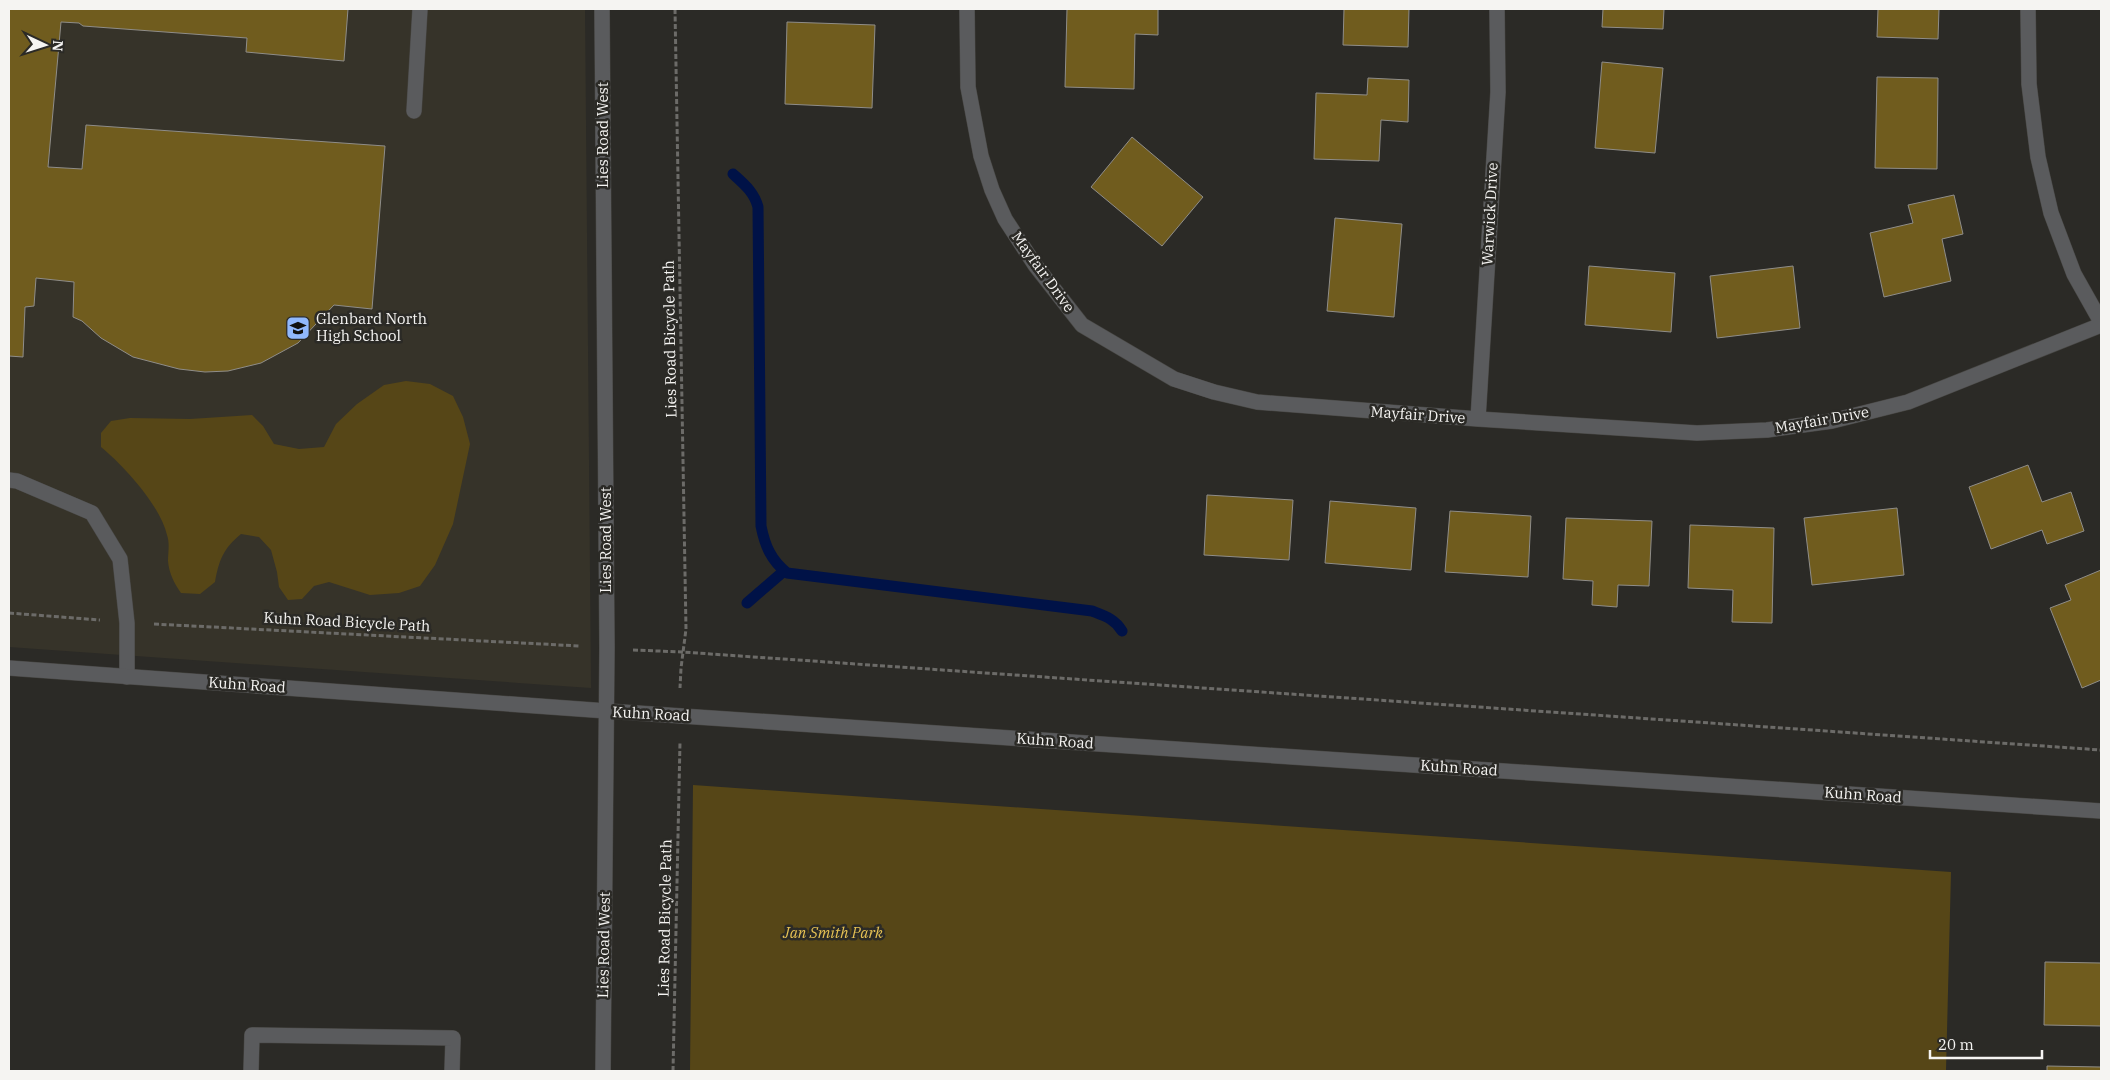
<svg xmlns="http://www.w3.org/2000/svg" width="2110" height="1080" viewBox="0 0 2110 1080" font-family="'IBM Plex Serif',serif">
  <rect width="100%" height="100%" fill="#2b2a26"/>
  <path fill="#363329" d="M9,9h576l6,679 -582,-41z"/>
  <path fill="#564617" d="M406,381l24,3 23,12 10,21 7,27 -17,80 -18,41 -15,21 -21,7 -29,2 -41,-13 -15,4 -12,13 -14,1 -9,-13 -2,-15 -6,-22 -12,-13 -18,-3c-18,15 -22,26 -26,48l-15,12 -19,-1c-7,-10 -12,-20 -13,-32 0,-8 2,-18 -1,-26 -7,-30 -43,-69 -66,-88v-14l10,-12 19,-3 60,1 62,-4 11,11 11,18 25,5 25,-2 12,-23 21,-20 27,-19z
    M693,785l1258,87 -5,199h-1256z"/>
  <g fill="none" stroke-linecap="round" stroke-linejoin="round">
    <path stroke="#001247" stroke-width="11" d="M733,174c11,10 21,18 25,33l3,319c4,20 10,34 26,47l305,38c13,5 23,8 30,20
      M747,603l37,-32"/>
  </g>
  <path fill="#705c1e" stroke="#8f8d89" d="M9,9h339l-4,52 -98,-9 1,-14 -164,-12 -4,-3 -18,-1 -13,145 34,2 4,-44 299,21 -13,163 -38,-4 -36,38 -37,20 -33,8 -23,1 -26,-3 -46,-12 -32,-19 -19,-17 -9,-4 1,-35 -38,-4 -2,28 -9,1 -2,50 -14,-1z
    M1067,9h91v26l-23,-1 -1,55 -69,-2z
    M1344,9h65l-1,38 -65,-2z
    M1603,9h61l-1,20 -61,-2z
    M1878,9h61l-1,30 -61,-2z
    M787,22l88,3 -3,83 -87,-4z
    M1602,62l61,6 -8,85 -60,-5z
    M1877,77l61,1 -1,91 -62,-1z
    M1368,78l41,2 -1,42 -27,-2 -2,41 -65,-2 2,-66 51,2z
    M1132,137l71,60 -41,49 -71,-59z
    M1954,195l9,39 -21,5 9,42 -67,16 -14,-64 43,-10 -5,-18z
    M1335,218l67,6 -8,93 -67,-6z
    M1589,266l86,7 -4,59 -86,-7z
    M1793,266l7,62 -83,10 -7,-62z
    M2028,465l14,37 29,-10 13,39 -37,13 -5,-14 -51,19 -22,-62z
    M1207,495l86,5 -4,60 -85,-5z
    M1330,501l86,7 -5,62 -86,-7z
    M1897,508l7,67 -92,10 -8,-67z
    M1450,511l81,5 -3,61 -83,-5z
    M1566,518l86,3 -3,65 -31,-1 -1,22 -25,-2 1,-24 -30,-2z
    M1690,525l84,3 -2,95 -40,-1 1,-32 -45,-2z
    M2101,570v110l-19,8 -32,-80 21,-8 -6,-15z
    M2045,962l56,1v63l-57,-1z
    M2047,1066l54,1v4h-54z"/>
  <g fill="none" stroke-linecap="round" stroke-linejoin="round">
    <g stroke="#474643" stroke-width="16">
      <path id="service" d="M414,111l6,-102
        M9,480l8,1 75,32 28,46 7,64v54
        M251,1071l1,-36 201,3 -1,33"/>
    </g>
    <g stroke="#474643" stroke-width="16">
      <path id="minor" d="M967,9l1,78 13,69 11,34 13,29 30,46 47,60 92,54 40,13 43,10 221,17 219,14 70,-3 65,-9 76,-19 193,-77
        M2028,9l1,75 9,73 13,56 23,61 27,48
        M1478,419l20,-327 -1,-83
        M9,668l598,43 1494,100"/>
    </g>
    <g stroke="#474643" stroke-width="16">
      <path id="tertiary" d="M602,9l5,639 -4,423"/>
    </g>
    <path stroke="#6c6b68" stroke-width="3" stroke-dasharray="5 2.5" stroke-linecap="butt" d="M675,9l11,620 -5,39 -1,20
      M9,613l91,7
      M154,624l426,22
      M633,650l49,2 1419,98
      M673,1071l7,-329"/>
    <use href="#service" stroke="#5a5b5d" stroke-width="15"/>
    <use href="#minor" stroke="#5a5b5d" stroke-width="15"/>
    <use href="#tertiary" stroke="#5a5b5d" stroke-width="15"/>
  </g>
  <defs>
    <g id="school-square" transform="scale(1.25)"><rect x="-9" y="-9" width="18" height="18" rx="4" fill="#90b8fd" stroke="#2b2a26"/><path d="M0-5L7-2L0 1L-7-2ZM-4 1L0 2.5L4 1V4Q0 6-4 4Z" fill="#111"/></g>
  </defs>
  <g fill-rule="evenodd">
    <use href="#school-square" x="298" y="328"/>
  </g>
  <g text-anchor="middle" stroke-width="5" stroke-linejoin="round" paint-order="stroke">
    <g font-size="15" fill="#f5f4f2" stroke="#2b2a26">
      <text transform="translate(603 135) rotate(-90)" y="5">Lies Road West</text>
      <text transform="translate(1490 214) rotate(-87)" y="5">Warwick Drive</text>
      <text transform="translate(1043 272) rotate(54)" y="5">Mayfair Drive</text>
      <text transform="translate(670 339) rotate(-91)" y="5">Lies Road Bicycle Path</text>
      <text transform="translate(1418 415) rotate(4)" y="5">Mayfair Drive</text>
      <text transform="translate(1822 420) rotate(-10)" y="5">Mayfair Drive</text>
      <text transform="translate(606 540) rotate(-90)" y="5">Lies Road West</text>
      <text transform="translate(347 622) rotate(3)" y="5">Kuhn Road Bicycle Path</text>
      <text transform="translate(247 685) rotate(4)" y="5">Kuhn Road</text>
      <text transform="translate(651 714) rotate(3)" y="5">Kuhn Road</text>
      <text transform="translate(1055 741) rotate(4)" y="5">Kuhn Road</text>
      <text transform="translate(1459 768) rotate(4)" y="5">Kuhn Road</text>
      <text transform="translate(1863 795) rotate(4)" y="5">Kuhn Road</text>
      <text transform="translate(665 918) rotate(-89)" y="5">Lies Road Bicycle Path</text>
      <text transform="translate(604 945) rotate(-89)" y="5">Lies Road West</text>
    </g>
    <g font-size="15" fill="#f5f4f2" stroke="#2b2a26" text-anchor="start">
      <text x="316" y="324">Glenbard North<tspan x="316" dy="17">High School</tspan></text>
    </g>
    <g font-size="15" font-style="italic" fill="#e6c254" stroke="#2b2a26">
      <text x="833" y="938">Jan Smith Park</text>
    </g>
  </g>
  <rect width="2110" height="1080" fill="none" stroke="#f5f4f2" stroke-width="20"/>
  <g transform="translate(45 45) rotate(94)" stroke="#2b2a26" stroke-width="4" paint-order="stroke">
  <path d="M0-4L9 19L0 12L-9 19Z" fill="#f5f4f2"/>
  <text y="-8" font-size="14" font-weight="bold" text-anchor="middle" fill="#f5f4f2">N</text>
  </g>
  <path d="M1930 1050v8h112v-8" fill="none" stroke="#f5f4f2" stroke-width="2.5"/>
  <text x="1938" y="1050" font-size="15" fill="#f5f4f2" stroke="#2b2a26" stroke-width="4" paint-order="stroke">20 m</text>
</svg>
